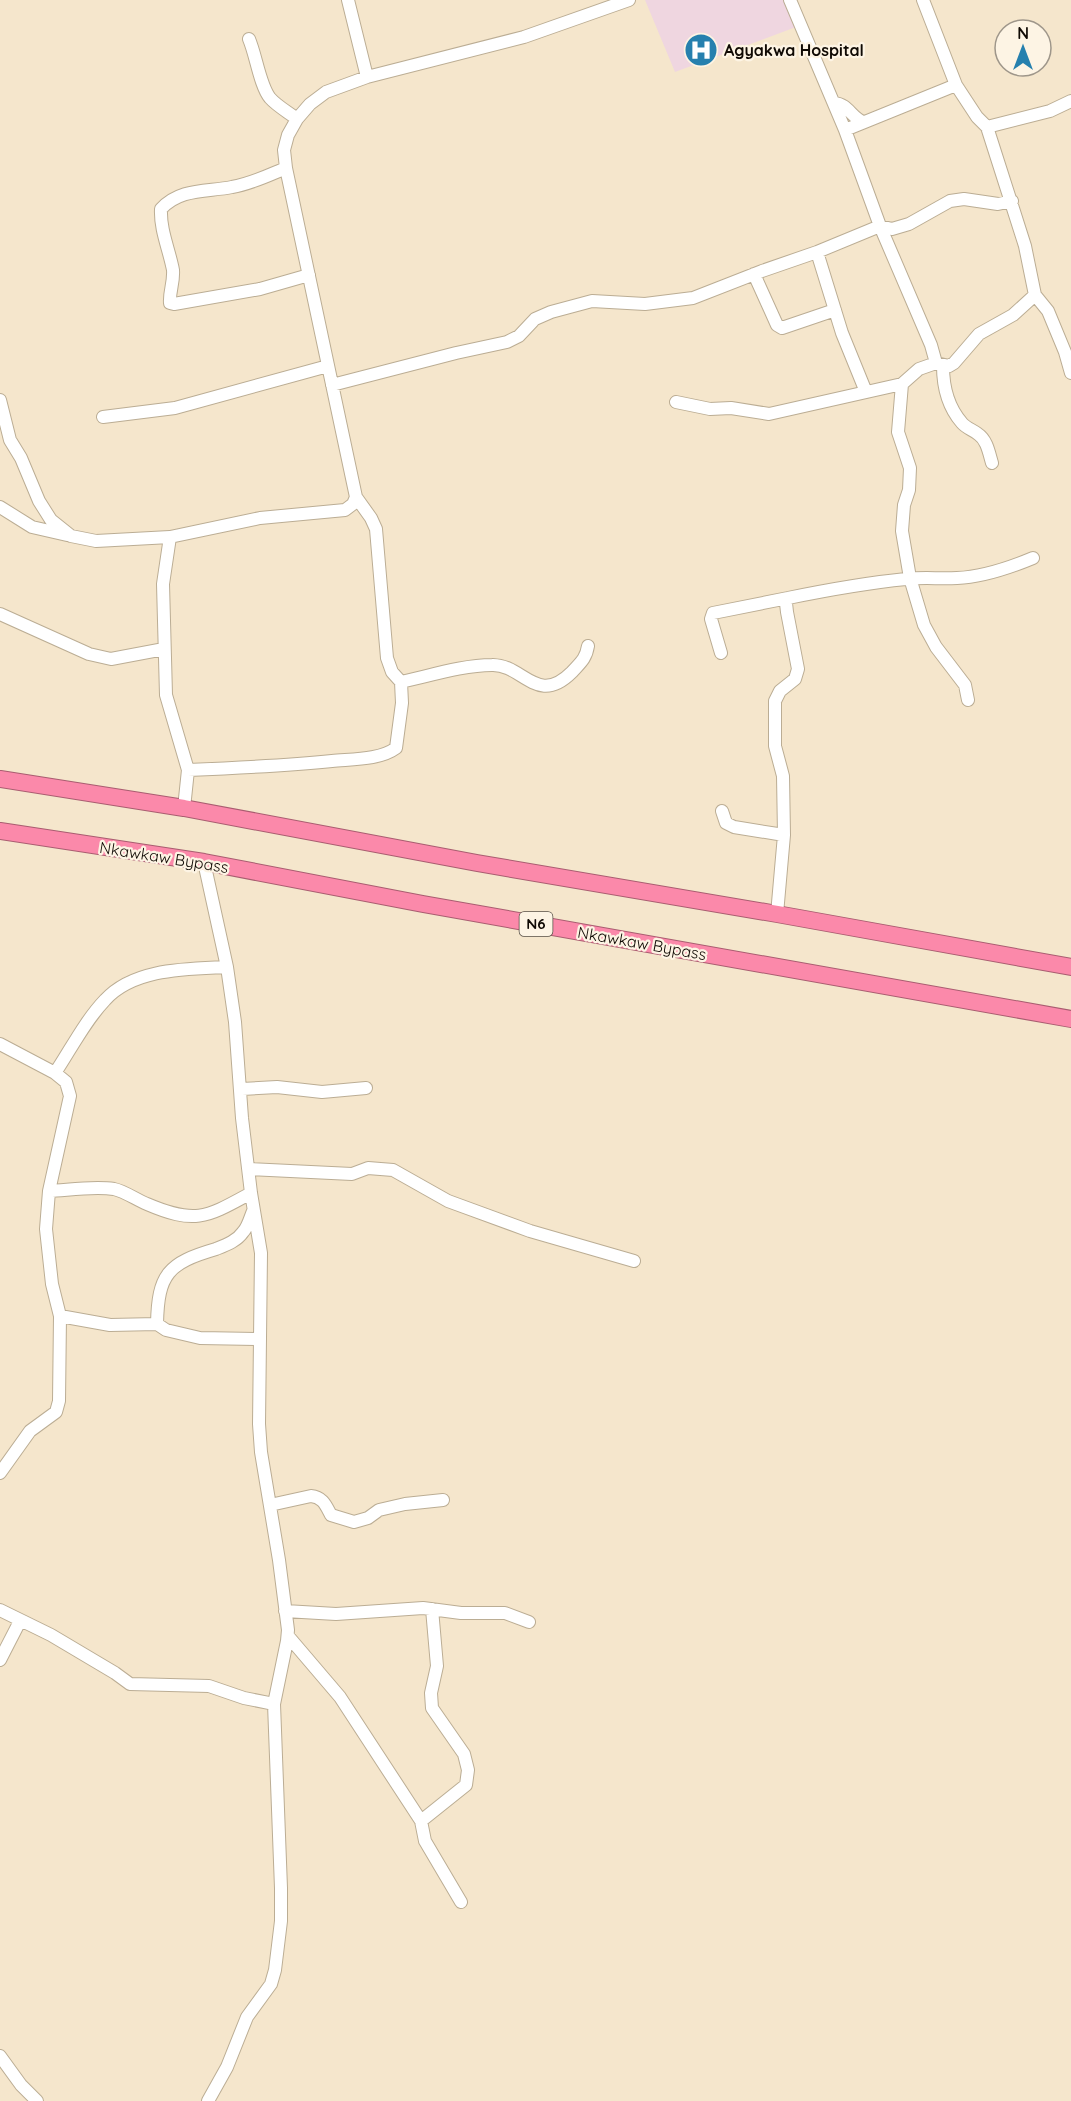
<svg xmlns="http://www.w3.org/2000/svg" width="1071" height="2101" viewBox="0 0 1071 2101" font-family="Quicksand,sans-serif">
  <rect width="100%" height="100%" fill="#f5e6cc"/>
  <path fill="#efd6e0" d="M645,0h139l12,27 -121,45z"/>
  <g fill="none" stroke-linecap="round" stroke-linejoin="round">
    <g stroke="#bbad94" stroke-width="14">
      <path id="minor" d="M348,0l19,77
        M790,0l55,130 111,-45 21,32 10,10 63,-16 21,-10
        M923,0l33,85
        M249,39c7,16 11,47 21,59 7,8 18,14 27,21
        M834,103c14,1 17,14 29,19
        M987,127l38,119 10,49 13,16 17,41 6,21
        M845,130l35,96 51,119 5,18 -17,6 -17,15 -4,48 12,36 -1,22 -5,15 -2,26 8,47 14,47 12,22 29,38 3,15
        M286,168c-17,7 -35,16 -54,19 -25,5 -52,1 -71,22 -1,21 8,40 12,61 1,13 -4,22 -3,33l4,1 86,-15 49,-14
        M817,252l25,81 24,59
        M754,274l23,51 5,3 53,-18
        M936,363l13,3 5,-3 25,-29 34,-19 22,-20
        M943,366c0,20 5,41 19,57 4,5 11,7 16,11 9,6 11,19 14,29
        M332,385l124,-32 51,-11 12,-6 16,-17 16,-7 41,-11 53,3 48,-6 69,-27 55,-19 63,-26 12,3 17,-5 41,-23 14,-2 34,5 14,-3
        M0,400l10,40 11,18 18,43 12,19 20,16 25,5 74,-4
        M676,402l34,7 21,-1 38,6 133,-30
        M103,417l72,-9 153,-42
        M0,507l32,20 35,8
        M0,614l89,40 22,5 53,-10
        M721,653l-10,-34 2,-6 75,-15
        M401,682c28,-6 62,-17 91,-17 31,-1 45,42 80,7 8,-9 14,-13 16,-26
        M188,770c48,-2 96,-4 144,-9 20,-2 48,-1 64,-13l6,-45 -1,-21 -9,-10 -5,-14 -11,-129 -5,-11 -15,-21
        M184,808l4,-38 -22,-75 -3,-111 7,-47 90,-19 85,-8 8,-6 3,-7 -70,-329 -2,-18 4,-15 9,-16 13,-15 16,-12 41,-15 157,-40 105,-37
        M722,811l4,12 8,4 50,8
        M204,862l23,105 8,55 7,96 9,75 10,60 -2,171 2,28 18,108 9,70 -1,11 -13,63 7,184v33l-6,49 -4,14 -24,33 -20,50 -19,34
        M777,914l7,-79 -1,-59 -8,-30v-45l5,-10 15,-12 3,-10 -11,-57 -1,-9 2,-5c39,-8 78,-15 118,-19 17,-2 34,0 51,-1 26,-1 52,-10 76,-20
        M0,1044l55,29 11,9 4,14 -21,95 -3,38 6,55 8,32 -1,85 -3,11 -26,19 -30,42
        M55,1073c16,-24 30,-52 50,-73 29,-32 82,-31 122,-33
        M242,1089l35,-2 45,5 44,-4
        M249,1169l103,5 16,-6 25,2 55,31 82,30 104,30
        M49,1191c20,-1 44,-5 65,-2 10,2 23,11 33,15 49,21 60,13 104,-11
        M60,1316l50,9 47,-1 9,6 34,8 60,1
        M157,1324c1,-50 11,-61 59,-75 10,-4 21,-8 27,-17 5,-5 7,-14 10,-21
        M270,1505l41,-9c12,1 15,10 20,19l23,7 14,-4 11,-8 26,-6 38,-4
        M0,1610l51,25 64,38 15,11 79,2 35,12 30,6
        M285,1611l51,3 87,-6 38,5h44l24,9
        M288,1636l52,61 81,124 4,20 36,61
        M0,1660l20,-39
        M421,1821l45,-36 2,-15 -4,-16 -32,-46 -1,-15 6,-27 -5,-57
        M0,2056l21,29 16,16"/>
    </g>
    <g stroke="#a95d70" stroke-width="18">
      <path id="highway" d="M0,779l184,29 293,55 300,51 294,53
        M0,831l204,31 219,42 648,115"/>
    </g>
    <use href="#minor" stroke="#fff" stroke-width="12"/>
    <use href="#highway" stroke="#fb89aa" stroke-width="16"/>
  </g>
  <defs>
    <g id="hospital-disc" transform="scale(1.725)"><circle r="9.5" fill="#2680ae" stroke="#fdf4e4"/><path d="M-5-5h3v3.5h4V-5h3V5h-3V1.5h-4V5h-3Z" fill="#fff"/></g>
  </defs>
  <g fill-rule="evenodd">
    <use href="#hospital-disc" x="701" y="50"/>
  </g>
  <g text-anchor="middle" stroke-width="4.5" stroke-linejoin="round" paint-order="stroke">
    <rect fill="#fdf4e4" stroke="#575047" stroke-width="1.5" x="519.5" y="912" width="33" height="24" rx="4.5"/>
    <g font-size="15" font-weight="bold" fill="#100a04">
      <text x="536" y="929">N6</text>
    </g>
    <g font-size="16" font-weight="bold" fill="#100a04" stroke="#fdf4e4" text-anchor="start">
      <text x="724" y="56">Agyakwa Hospital</text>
    </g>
    <g font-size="16" fill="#100a04" stroke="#fdf4e4">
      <text transform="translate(164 857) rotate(9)" y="6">Nkawkaw Bypass</text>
      <text transform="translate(642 943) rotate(10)" y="6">Nkawkaw Bypass</text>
    </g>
  </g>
  <g transform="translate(1023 48)"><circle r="28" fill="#fdf4e4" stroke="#9e968a" stroke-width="1.5"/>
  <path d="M0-4.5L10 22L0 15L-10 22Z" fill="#2680ae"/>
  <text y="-9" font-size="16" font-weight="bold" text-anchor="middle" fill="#100a04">N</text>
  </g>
</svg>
